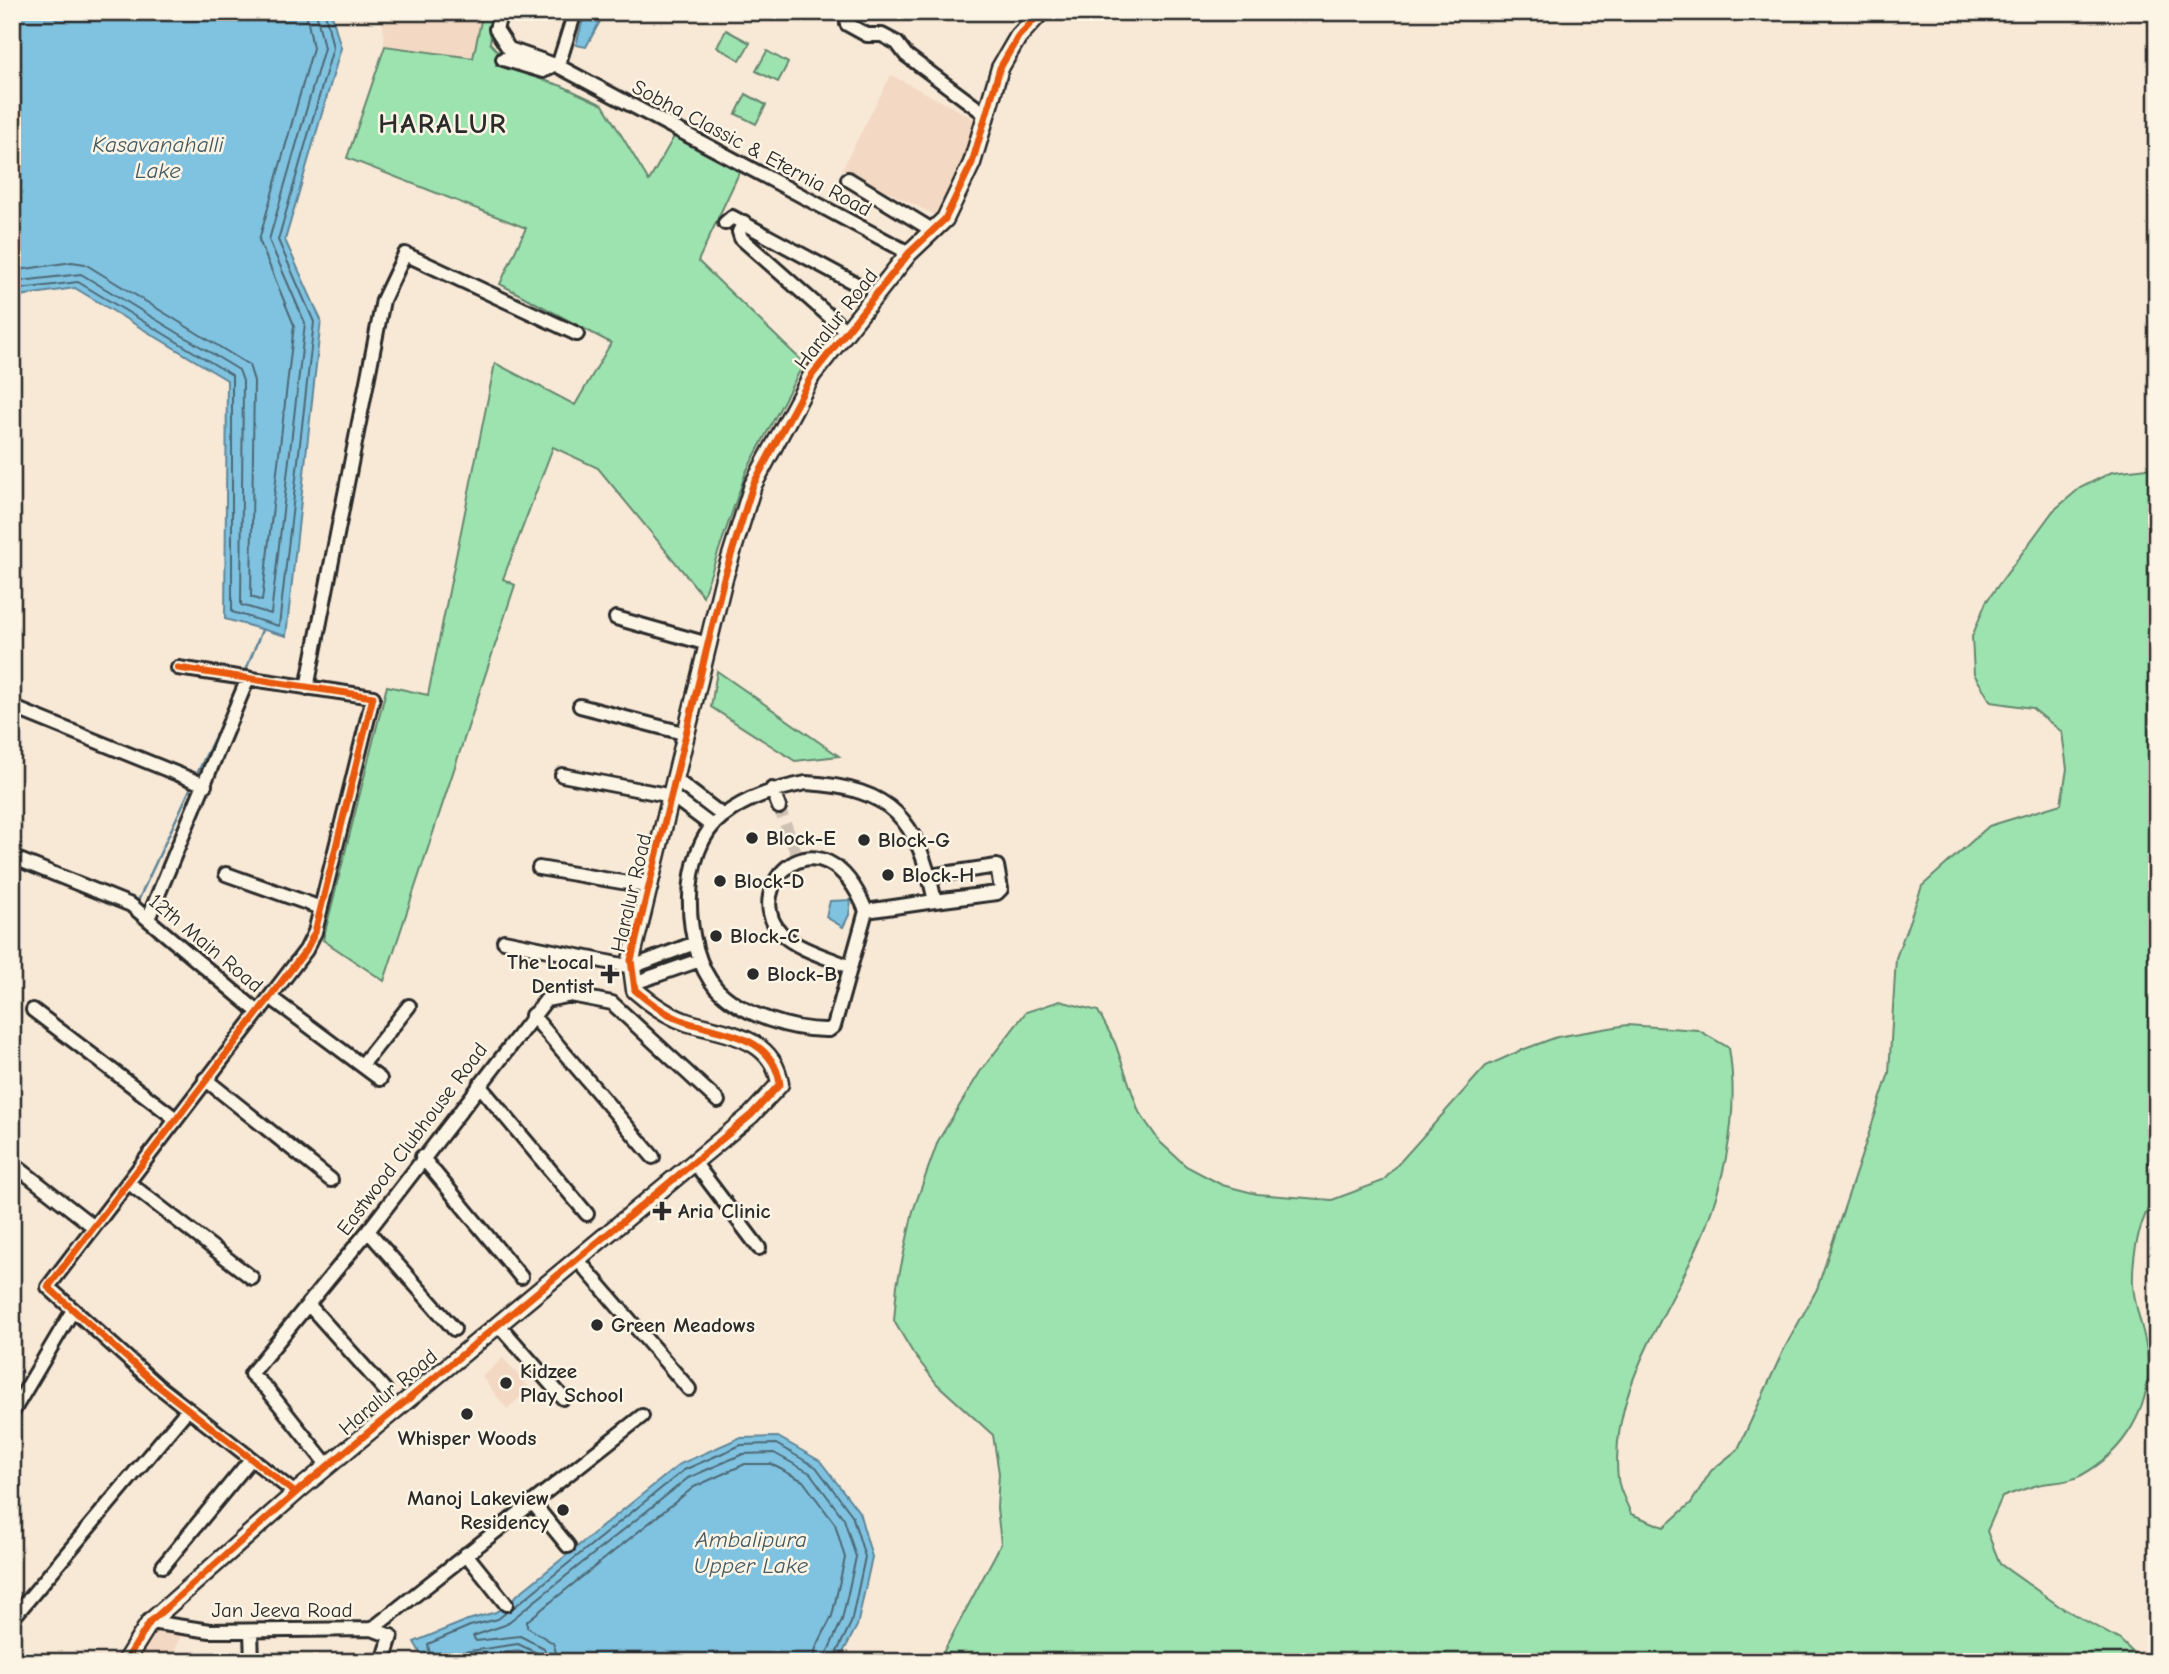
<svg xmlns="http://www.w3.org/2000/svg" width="2169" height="1674" viewBox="0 0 2169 1674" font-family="'Comic Neue',sans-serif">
  <rect width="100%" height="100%" fill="#f8e8d6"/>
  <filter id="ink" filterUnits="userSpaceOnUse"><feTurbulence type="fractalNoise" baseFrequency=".0143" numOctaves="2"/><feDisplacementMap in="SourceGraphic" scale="14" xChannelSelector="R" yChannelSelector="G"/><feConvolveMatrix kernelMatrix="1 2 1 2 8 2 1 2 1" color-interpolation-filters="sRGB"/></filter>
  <g filter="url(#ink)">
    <path fill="#f3d9c3" d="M381,12h102l-9,46 -89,-12z
      M891,75l86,45 -19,61 -23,34 -93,-46z
      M503,1358l27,31 -23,20 -25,-32z
      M150,1624l33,6 -13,32h-40z"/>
    <path fill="#9de3b0" stroke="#64876e" stroke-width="2" d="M483,12h11l-4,31 10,11 -4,11 66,21 41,19 46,76 27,-48 65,36 -43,92 106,102 -58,109 -43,124 -105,-128 -45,-21 -50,132 12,6 -131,396 -61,-41 64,-254 41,9 67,-332 80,42 36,-62 -111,-59 26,-56 -179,-70 38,-112 88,12z
      M726,30l24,13 -10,17 -23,-13z
      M767,51l21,12 -10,19 -22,-11z
      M746,94l20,11 -10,19 -20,-10z
      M2148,468l9,5v719c-18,29 -25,58 -24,92 1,25 13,49 15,74 4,50 -25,95 -68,118 -12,7 -29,6 -42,9 -12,3 -24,8 -36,12l-15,34 13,33 59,42 61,34 23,22h-1205l63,-118 -4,-36 2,-35 -6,-38 -56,-51 -24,-31 -19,-32 3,-36 16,-74 25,-70 42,-69 46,-60 34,-11 38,10 17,32 24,69 21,30 26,24 36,19 35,9 75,6 51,-19 103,-115 36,-16 35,-13 70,-12 71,5 31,18c10,61 -1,120 -23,178 -31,82 -98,159 -88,253 1,11 9,24 13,35l33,13 27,-24 20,-32 27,-22 45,-98 34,-62 72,-216 7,-115 26,-72 67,-60 72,-22 6,-35 -5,-37 -30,-24 -41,-6 -17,-28 -2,-37 14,-35 67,-91 27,-23 32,-16z
      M717,671l122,85 -44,5 -84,-54z"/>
    <path fill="#80c3e1" stroke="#5e8698" stroke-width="2" d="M12,12h319l10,36 -56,192 36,80 -35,316 -61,-17 2,-239 -152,-92 -63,9z
      M585,12l19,2 -18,33 -10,-2z
      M851,900l-2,15 -6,12 -17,-10 4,-16z
      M778,1437l42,24 39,51 13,45 -15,69 -19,36h-299l-21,-11 -92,11 -12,-20 54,-22 28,-8 184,-148 59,-26z"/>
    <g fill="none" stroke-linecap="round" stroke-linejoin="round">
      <path stroke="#4d6874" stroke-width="2" d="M12,271l60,-9 13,2 164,101 5,16 -3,216 11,4 32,-276 -35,-85 54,-192 -7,-36
        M12,282l69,-8 158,96 4,11 -2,224 30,9 34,-291 -36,-83 55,-192 -8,-36
        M12,290l66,-8 154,93v237l47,14 35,-304 -36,-82 55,-192 -8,-36
        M513,1608l171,-138 57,-25 35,-1 40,23 36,48 13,42 -14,66 -19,39
        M431,1662l-3,-18 42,-18 28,-7 10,-8
        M457,1662l6,-10 55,-8 19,9 3,9
        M549,1662l-5,-14 -24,-12 -44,5 -3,-5 32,-11 183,-147 55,-24 31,-1 36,20 34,46 12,38 -14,63 -19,42
        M559,1662l-6,-19 -26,-16v-6l167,-134 51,-23h26l32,17 32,43 10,34 -13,58 -16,32 -3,14"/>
      <path stroke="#5e8698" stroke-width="2.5" d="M244,675l18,-45
        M196,776l35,-73
        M137,903l55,-118"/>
      <path stroke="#cfc2b4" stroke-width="12" stroke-dasharray="12 6" stroke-linecap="butt" d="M779,807l19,51"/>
      <g stroke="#2b2b2b" stroke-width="18">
        <path id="minor" d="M501,12l-5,17 13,20 49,17 17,-54
          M847,24l20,11h15l15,8 9,12 79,59
          M503,59l40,12 10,-6
          M558,66l351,187
          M848,179l84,51
          M744,222l-5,10 2,6 105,93
          M725,223l7,-6 126,68
          M616,618l92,26
          M178,668l195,29 -58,235 -9,18 -258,337 109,98 138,108
          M307,688l76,-388 22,-46 172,80
          M580,706l107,28
          M12,707l193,78
          M562,775l110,21 40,30
          M676,780l47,36
          M806,783c87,5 111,36 129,118l-69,10 -32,115 -5,4c-35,1 -88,-15 -113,-42 -34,-39 -38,-139 7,-172 24,-19 53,-27 83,-33z
          M772,789l7,18
          M12,857l119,48 127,107
          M539,868l112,19
          M226,874l95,34
          M930,876l67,-10 4,23 -4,4 -62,8
          M148,919l100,-241
          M504,941l128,26 63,-24
          M850,967c-18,-8 -55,-19 -68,-33 -45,-45 40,-132 84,-23
          M634,983l66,-23
          M270,997l110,82
          M33,1010l143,109
          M532,1015l121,142
          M362,1065l47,-59
          M205,1079l126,101
          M479,1085l108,129
          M422,1157l99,120
          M694,1162l65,86
          M12,1163l82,64
          M129,1183l123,95
          M368,1231l86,98
          M577,1259l112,130
          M308,1304l77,86
          M498,1324l65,74
          M12,1413l61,-103
          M328,1466l-61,-77 -16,-15 117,-143 178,-231 25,-5 41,8 106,98
          M532,1502l36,44
          M466,1554l40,50
          M163,1566l88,-107
          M12,1619l176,-210
          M150,1622l60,9 162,-2 19,7 -8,26
          M372,1629l270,-213
          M251,1631l1,31"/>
      </g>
      <g stroke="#2b2b2b" stroke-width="21">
        <path id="tertiary" d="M125,1662l25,-40 150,-133 451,-374 29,-31c-7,-48 -55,-50 -94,-62 -20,-7 -35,-18 -51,-32l-4,-30 93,-382 29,-93 59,-110 97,-122 36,-34 27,-56 28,-95 18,-31 23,-25"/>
      </g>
      <use href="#minor" stroke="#fcf5e5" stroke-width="12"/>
      <use href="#tertiary" stroke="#fcf5e5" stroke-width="16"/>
      <g stroke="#fcf5e5" stroke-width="11">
        <path id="cycleway" d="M178,668l195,29 -58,235 -9,18 -258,337 109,98 138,108
          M125,1662l25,-40 150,-133 451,-374 29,-31c-7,-48 -55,-50 -94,-62 -20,-7 -35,-18 -51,-32l-4,-30 93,-382 29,-93 59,-110 97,-122 36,-34 27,-56 28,-95 18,-31 23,-25"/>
      </g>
      <use href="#cycleway" stroke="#e8590c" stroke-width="7"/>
    </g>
  </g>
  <g fill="#2b2b2b" stroke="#fcf5e5" stroke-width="2.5">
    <circle cx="752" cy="838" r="7"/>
    <circle cx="864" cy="840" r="7"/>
    <circle cx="888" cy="875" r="7"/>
    <circle cx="720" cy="881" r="7"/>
    <circle cx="716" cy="936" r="7"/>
    <path d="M606.5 963.5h7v7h7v7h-7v7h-7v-7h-7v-7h7z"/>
    <circle cx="753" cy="974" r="7"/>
    <path d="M658.5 1200.5h7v7h7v7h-7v7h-7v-7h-7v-7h7z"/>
    <circle cx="597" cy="1325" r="7"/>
    <circle cx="506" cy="1383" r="7"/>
    <circle cx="467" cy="1414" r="7"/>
    <circle cx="563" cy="1510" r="7"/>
  </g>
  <g text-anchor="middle" stroke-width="5" stroke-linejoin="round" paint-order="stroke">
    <g font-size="21" fill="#2b2b2b" stroke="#fcf5e5">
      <text transform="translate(752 148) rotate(28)" y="7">Sobha Classic &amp; Eternia Road</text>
      <text transform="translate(836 319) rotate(-52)" y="7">Haralur Road</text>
      <text transform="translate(631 893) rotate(-77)" y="7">Haralur Road</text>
      <text transform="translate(206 943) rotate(40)" y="7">12th Main Road</text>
      <text transform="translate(412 1139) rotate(-53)" y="7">Eastwood Clubhouse Road</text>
      <text transform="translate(388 1392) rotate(-40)" y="7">Haralur Road</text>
      <text x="282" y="1617">Jan Jeeva Road</text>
    </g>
    <g font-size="21" font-weight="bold" fill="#2b2b2b" stroke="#fcf5e5" text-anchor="start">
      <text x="766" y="845">Block-E</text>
      <text x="878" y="847">Block-G</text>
      <text x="902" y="882">Block-H</text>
      <text x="734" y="888">Block-D</text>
      <text x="730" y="943">Block-C</text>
      <text x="594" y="969" text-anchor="end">The Local<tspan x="594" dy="24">Dentist</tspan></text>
      <text x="767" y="981">Block-B</text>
      <text x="678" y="1218">Aria Clinic</text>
      <text x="611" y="1332">Green Meadows</text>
      <text x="520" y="1378">Kidzee<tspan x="520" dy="24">Play School</tspan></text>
      <text x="467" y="1445" text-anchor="middle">Whisper Woods</text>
      <text x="549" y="1505" text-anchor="end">Manoj Lakeview<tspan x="549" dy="24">Residency</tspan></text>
    </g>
    <g font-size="23" font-style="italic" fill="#445962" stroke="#fcf5e5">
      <text x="158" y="152">Kasavanahalli<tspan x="158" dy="26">Lake</tspan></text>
      <text x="751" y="1547">Ambalipura<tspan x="751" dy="26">Upper Lake</tspan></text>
    </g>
    <g font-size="28" font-weight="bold" letter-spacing="2" fill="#2b2b2b" stroke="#fcf5e5">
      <text x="443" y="133">HARALUR</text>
    </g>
  </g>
  <rect width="2169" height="1674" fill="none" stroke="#fcf5e5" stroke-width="42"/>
  <rect x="21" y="21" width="2127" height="1632" fill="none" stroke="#2b2b2b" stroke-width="2.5" filter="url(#ink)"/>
</svg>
